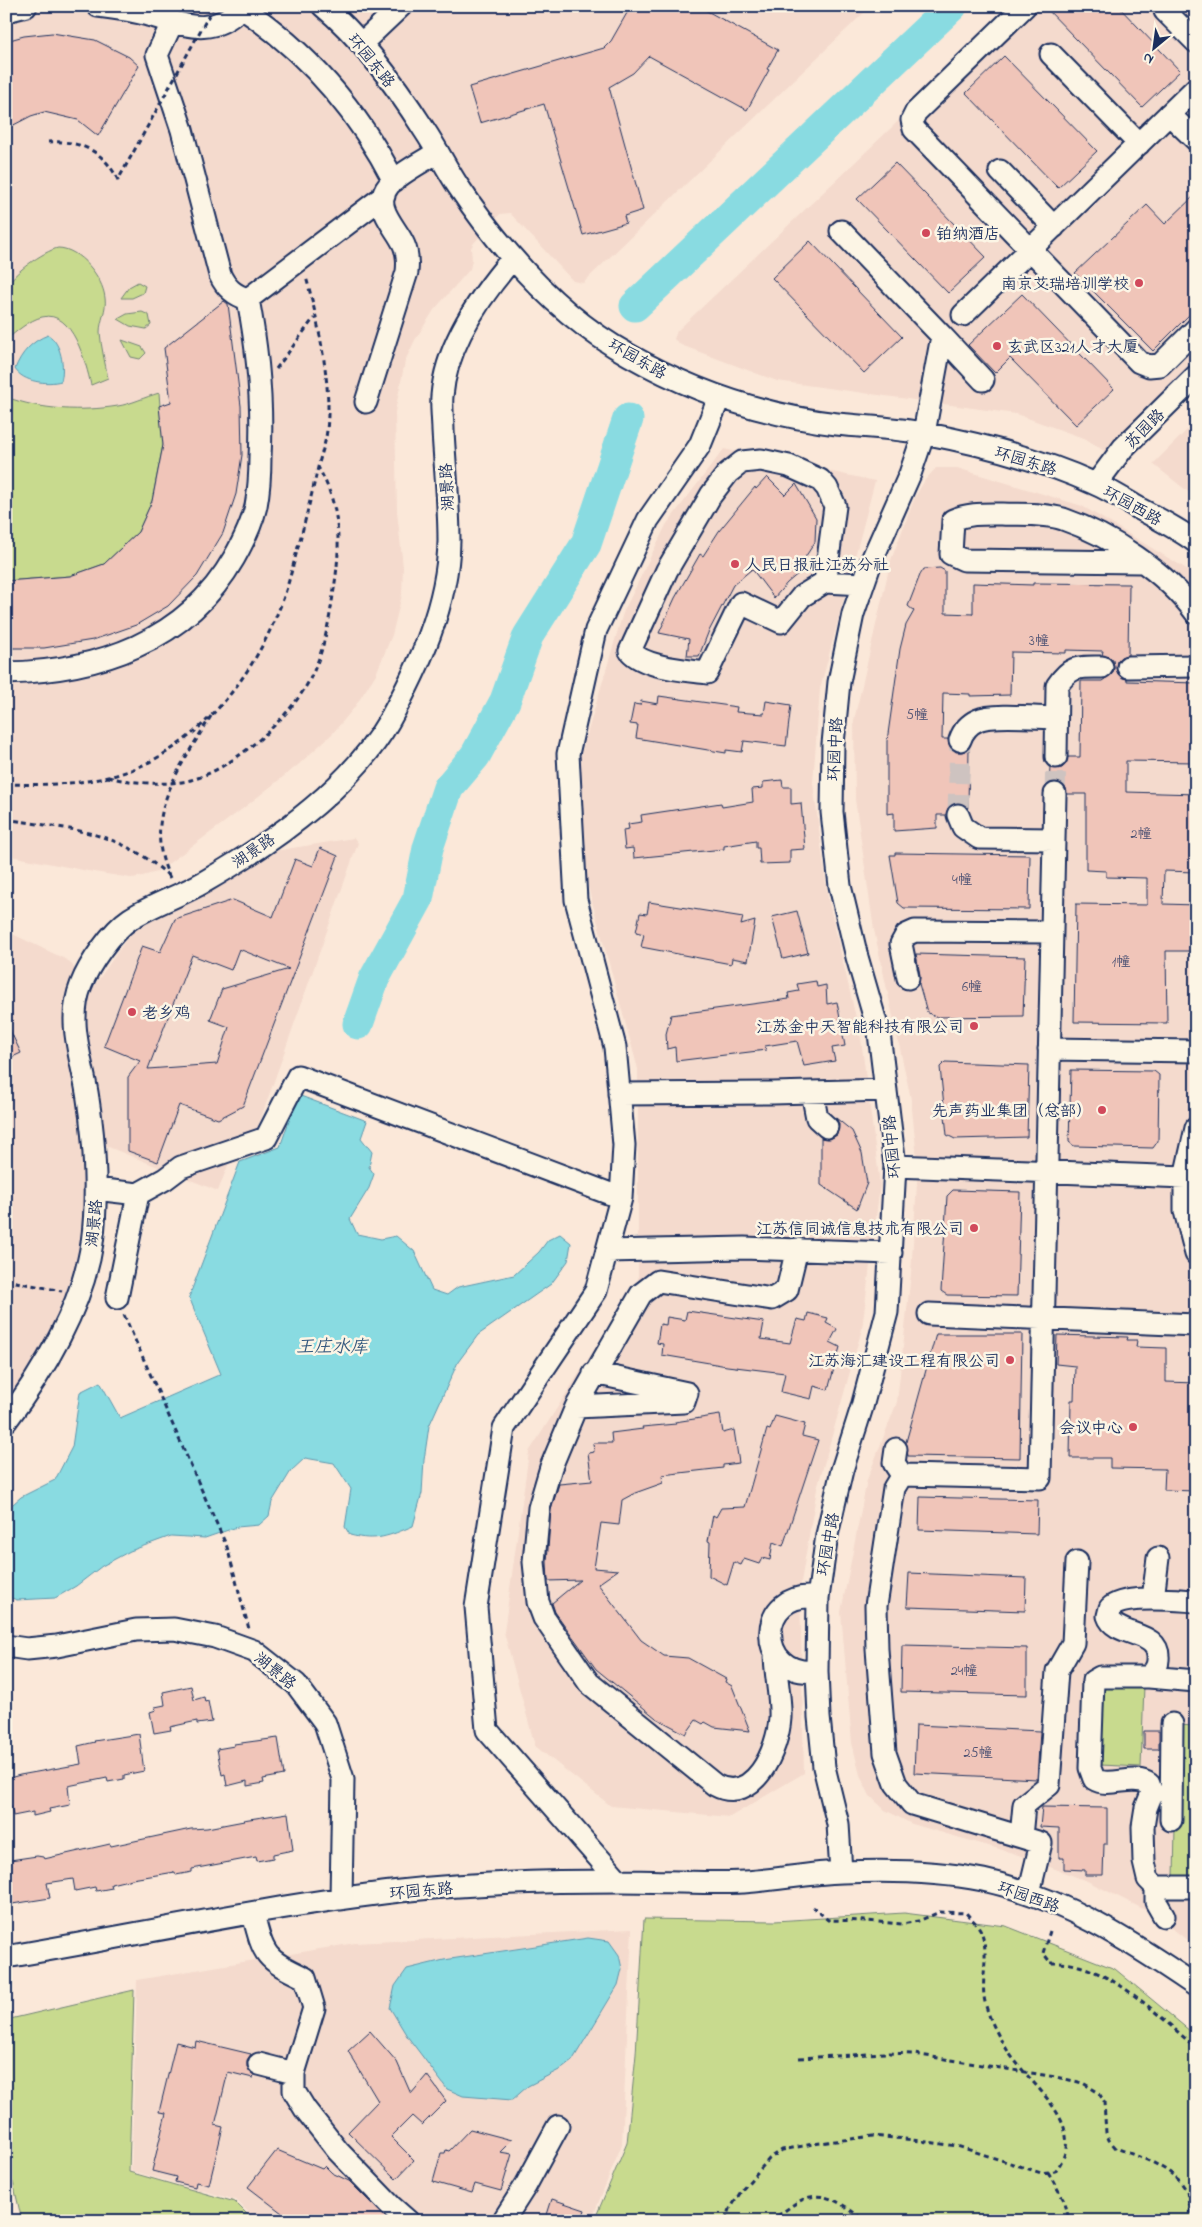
<svg xmlns="http://www.w3.org/2000/svg" width="1202" height="2227" viewBox="0 0 1202 2227" font-family="'Indie Flower','LXGW WenKai TC',sans-serif">
  <rect width="100%" height="100%" fill="#fbe8d9"/>
  <filter id="ink" filterUnits="userSpaceOnUse"><feTurbulence type="fractalNoise" baseFrequency=".02" numOctaves="2"/><feDisplacementMap in="SourceGraphic" scale="10" xChannelSelector="R" yChannelSelector="G"/><feConvolveMatrix kernelMatrix="1 2 1 2 8 2 1 2 1" color-interpolation-filters="sRGB"/></filter>
  <g filter="url(#ink)">
    <path fill="#f4dacd" d="M6,6h865l-288,277 -10,-2 -63,-68 -10,1 -27,30 -2,4 1,12 -2,9 -36,41 -19,30 -10,21 -10,51 2,99 6,56 -1,28 -10,40 -16,39 -22,34 -22,26 -34,31 -57,45 -84,62 -18,5 -8,1 -43,-7 -82,-16z
      M1015,6h181v355l-90,91 -20,-13 -70,-25 -239,-33 -96,-36 -7,-6 3,-8 212,-201z
      M1196,421v77l-43,-34z
      M724,449l151,32 -55,208 -7,94 15,115 33,141 19,146 -18,144 -45,160 -17,99 4,185 -74,44 -119,-11 -76,-60 -31,-114 25,-180 109,-171v-212l-56,-204 -3,-104 44,-148 43,-88z
      M936,468h21l125,38 103,62 11,10v1369l-41,-32 -68,-34 -74,-28 -101,-29 -27,-14 -15,-14 -10,-21 -8,-32 -11,-131 26,-132 30,-78 14,-129 7,-104 -7,-70 -37,-169 -19,-131 -1,-79 37,-160 24,-63 10,-17z
      M354,838l4,5 -110,312h-16l-14,36 -122,-49v-22l-12,-113 2,-9 57,-83 8,-4 20,-1 12,-4 64,-48 9,-4z
      M6,931l57,27 7,4 7,10 12,245 -20,84 -63,108z
      M632,1929l-10,215 -31,77h-334l-21,-21 -105,-29 6,-191 218,-37z"/>
    <path fill="#c8da8e" stroke="#728476" d="M58,248c21,0 45,29 47,50 2,11 -5,23 -5,34 1,15 5,31 8,46l-17,7c-5,-21 -18,-76 -49,-68 -13,3 -26,15 -36,23 0,-11 -3,-44 0,-52 5,-14 38,-37 52,-40z
      M138,282l7,4 -2,7 -11,5h-11l8,-11z
      M142,312l7,3 2,10 -5,4 -16,-3 -12,-7 9,-5z
      M122,340l20,7 4,6 -6,6 -9,-2z
      M159,393l4,52 -11,56 -14,31 -34,32 -34,12 -64,5v-184c35,13 75,15 112,9 13,-2 27,-9 41,-13z
      M1104,1685l40,1 -3,81 -40,-2z
      M1177,1725l19,1v152h-22z
      M904,1913l102,13 109,43 81,67v185h-602l33,-78 9,-89 8,-135 131,2z
      M134,1990l-5,182 106,30 19,19h-232l-9,-39 -7,-2v-160z"/>
    <path fill="#89dbe1" stroke="#5d96ad" d="M48,335c13,7 17,32 13,46 -14,4 -38,1 -46,-12 6,-16 17,-28 33,-34z
      M298,1095l69,26 -6,17 11,14 -3,15 5,7 -5,14 -19,31 7,15 24,5 15,-3 18,15 18,39 15,5 11,-8 56,-12 25,-23 9,-12 12,-6 11,9 -3,18 -17,23 -73,51 -20,27 -29,64 -5,34 -2,33 -9,33c-24,10 -37,16 -63,9l-5,-8 6,-38 -17,-26 -29,-5 -14,13 -19,31 -3,14 -10,9 -22,2 -32,11 -34,-2 -41,15 -28,15 -26,20 -21,12 -38,2 -11,-4v-86l15,-13 34,-17 17,-33 8,-55 20,-10 20,36 101,-44 -32,-77 51,-135 40,-15z
      M588,1938l21,3 10,14 3,14 -4,16 -46,76 -9,7 -35,18 -16,14 -49,-4 -16,-7 -40,-53 -17,-28 5,-22 12,-17 37,-9z"/>
    <g fill="none" stroke-linecap="round" stroke-linejoin="round">
      <path stroke="#89dbe1" stroke-width="31" d="M635,306l317,-300
        M358,1024l16,-45 44,-80 10,-51 20,-60 27,-32 30,-55 23,-65 58,-92 42,-125"/>
    </g>
    <path fill="#f0c5b9" stroke="#1b2f5e" fill-rule="evenodd" d="M631,6h67l80,44 -11,19 2,1 -22,40 -98,-54 -16,17 -24,14 34,123 -19,6 2,7 -43,12 -39,-131 -64,19 -11,-36 135,-39 7,-7z
      M1044,6h74l62,65 -38,36z
      M52,33l43,7 34,17 10,9 -41,70 -20,-16 -34,-8 -13,4 -25,13v-88l18,-5z
      M1004,56l93,95 -39,37 -92,-95z
      M895,163l91,94 -38,36 -91,-94z
      M1196,194v114l-43,43 -78,-78 72,-68 18,19z
      M810,241l92,96 -38,36 -92,-95z
      M1022,294l92,95 -38,36 -66,-67 -15,15 -27,-28z
      M224,301l4,3 13,102 1,49 -6,39 -13,39 -26,43 -29,30 -32,19 -43,15 -49,8h-38v-67l64,-5 34,-12 34,-32 14,-31 11,-56 -4,-39 12,-4 -7,-54z
      M767,477l18,18 11,-11 20,34 -1,24 -13,20 4,5 -19,16 -13,15 -22,-29 -19,16 -25,48 -9,23h-12l2,-17 -30,-6 16,-35 25,-44 3,2 16,-25 36,-44 1,2z
      M940,568l5,3v42l28,1v-31l60,2v-2l96,1 -1,71 -7,2 -4,4 -1,7 2,6 9,5v2l69,2v79l-70,-1v31l70,2v78l-32,-1 -1,33 33,1v46h-30l1,72 -93,-1 2,-118 71,1v-27l-41,-1v-6l-20,-1v-76h-19l-1,-6 -5,-5h-12l1,-15h12l4,-4 2,-7h12l1,-76h21l10,-7 2,-6 -1,-8 -11,-5 1,-4 -37,-1v3l-55,-1 -1,43 -40,1v-2l-27,-1 -1,46h6l2,8 6,5h6l7,-3 -1,59 -8,-5 -7,1 -5,4 -2,7h-9v13l-43,3v-18l-7,1v-73l13,-92 6,-24 8,-14 -6,-5 12,-31 4,-6z
      M659,696l78,11 -1,5 28,2 2,-13 25,4 -5,41 -42,-5 -2,11 -16,-2v3l-90,-15 2,-13 -8,-1 4,-20 6,1 1,-4 17,3z
      M782,780l1,7h8v17l10,-1 4,46 -15,1v13l-30,1 -1,-16h-3v-7l-32,5v3l-90,9 -1,-10 -8,1 -2,-19 6,-1 -1,-5 14,-2 -1,-7 80,-12 1,4 31,-5 -1,-13 11,-1v-6z
      M320,848l18,8 -95,250 -25,13 -39,-14 -21,57 -30,-11v-74l12,-16 -36,-15 38,-100 18,6 15,-33 58,-19 40,17 22,-58 18,7zM239,949l50,20 -67,20 -12,31 19,7 -12,37 -69,5 44,-114 39,15z
      M895,853l135,2 -1,54 -125,-1 -6,-5 -8,-48h5z
      M649,902l94,15 -2,8 14,-4 -7,40 -16,-3 -1,6 -90,-17 3,-13 -8,-2 4,-19 7,1z
      M797,911l11,42 -25,6 -11,-42z
      M916,954l109,3 -2,59 -88,1 -8,-5 -8,-28 1,-9z
      M816,981l1,6 9,-2 1,19 10,-2 8,44 -13,2 3,13 -31,5 -7,-25 -32,5 1,4 -90,11 -1,-14 -8,2 -1,-15 5,-19 118,-16 -1,-6 11,-2 -2,-7z
      M6,1022l15,31 -15,7z
      M945,1062l84,3 -2,72 -72,2 -8,-4 -7,-68z
      M1071,1070l83,1 5,4 -1,66 -5,7 -79,-2 -5,-4z
      M836,1118l16,13 10,22 5,30 -10,26 -36,-24v-47l9,1 7,-4 2,-11z
      M953,1190l67,2 -3,104 -70,-1 -6,-4 6,-95z
      M687,1311l77,11 -3,17 29,4 7,-24 9,2 2,-8 20,5 -2,5 11,6 -7,13 10,5 -12,43 -14,-4 -3,13 -30,-7 4,-19 -58,-7 -65,-11 1,-11 -6,-1 3,-19 6,1 1,-8 18,3z
      M936,1334h86l-2,124 -112,-2 -2,-14z
      M1057,1335l71,2 -1,3h10l-1,7 30,1v34l30,1v108l-32,-1 1,-21 -55,-1v-10h-40l1,-58h3l1,-34 -19,-2z
      M720,1415l3,18 11,-3 5,33 -16,2v3l-61,7 1,8 -28,10 -13,7 -3,25 -18,-2 -7,45 24,2 -20,14 43,56 23,16 24,2 38,21 -1,3 7,4 18,45 -36,-4 -9,-5 -2,2 -7,-4 -10,14 -30,-16 -60,-49 -41,-57 -3,-9 28,-23 -32,1 -1,-19 4,-52 8,-26 33,-3 -4,-28 6,-1 -1,-9h19l-1,-10 32,-4 -1,-2 34,-3 -1,-2z
      M775,1416l30,8 -3,12 16,4 -35,106 -10,-4 -3,18 -8,-2 -3,6 -15,-5 -3,6 -7,-3 -7,23 -18,-9 1,-34 -2,-1 5,-26 3,2 5,-9 24,-1 22,-78 3,1z
      M920,1497l118,3 -1,34 -118,-4z
      M909,1573l117,5 -1,33 -118,-4z
      M902,1645l125,3v47l-126,-3z
      M191,1686l3,14 10,-3 1,5 3,-1 4,21 -15,2v-3l-27,6 1,3 -17,3 -4,-21 6,-2 -1,-3 10,-2 -2,-13z
      M916,1725l124,6 -3,48 -123,-6z
      M1144,1731h15v18h-15z
      M139,1734l5,37 -20,4v4l-16,3 -1,-4 -39,8 2,19 -21,4 1,3 -17,4v-4l-20,4 -2,-11h-3l-2,-8v-18l14,-4 61,-11 -3,-18 17,-4 -1,-1z
      M278,1738l6,37 -21,4 1,4 -17,3v-5l-20,5 -2,-12 -3,1 -5,-26 17,-3v-2z
      M1042,1807l65,1v36h-3l-1,31h-18v-5l-21,-1v-11h-5v-30l-19,-1z
      M288,1813l5,37 -20,4v4l-16,3 -1,-4 -64,12v3l-16,3 -1,-3 -43,7 -21,5 1,4 -16,3 -1,-4 -20,4 -2,-12 -26,4 3,15 -44,7v-43l4,-2 27,-4 6,1 1,2 66,-15 1,2 80,-17 16,-1 37,-7 -1,-1z
      M370,2031l27,31 14,32 16,-19 19,26 -24,24 -10,-9 -21,21 23,23 -18,19 -48,-47 30,-31 -30,-50z
      M196,2041l55,13 -4,6v7l7,8 -1,3 -25,-6 -13,53 8,2 -14,58 -13,-3 -1,5 -20,-5 1,-5 -24,-6 14,-58 -7,-1 17,-70 19,5z
      M470,2129l42,11 -12,12 12,2 -11,37 -26,-7 -3,9 -39,-11 8,-29h4l1,-3 3,1z
      M277,2150l45,19 3,-3 7,7 17,8 37,37 -2,3h-110l8,-8 -34,-26z
      M552,2199l33,11 -4,11h-36z"/>
    <g fill="none" stroke-linecap="round" stroke-linejoin="round">
      <path stroke="#cec3c0" stroke-width="21" stroke-dasharray="21 11" stroke-linecap="butt" d="M1055,794l1,-37
        M958,815l2,-75"/>
      <g stroke="#1b2f5e" stroke-width="25">
        <path id="minor" d="M98,6c17,2 33,4 50,9 36,9 62,24 93,-7
          M239,6c68,45 118,103 155,175
          M323,6c40,33 74,81 102,125 12,18 21,37 33,55 45,67 100,130 171,169 65,37 133,60 208,69 29,3 57,4 86,9 58,11 117,26 170,50 17,7 32,17 47,26 19,10 38,20 56,33
          M1025,6l-109,106 -4,8 2,9 225,233 10,4 11,-1 36,-36
          M6,11l20,-5
          M1165,11l31,31
          M173,21l-16,34 25,75 38,145c6,13 14,20 28,24
          M361,44l40,-38
          M1051,54l88,90
          M1169,114l27,26
          M1000,171l54,56
          M841,231l101,105
          M963,315l233,-227
          M366,402l41,-130c1,-9 1,-18 -3,-27 -8,-19 -33,-38 -15,-60 11,-12 35,-24 49,-33
          M1096,484l27,-36 73,-72
          M1142,562l-178,-2 -13,-6 2,-34c16,-7 31,-6 49,-6 19,1 42,-1 61,5 47,16 103,53 133,94
          M825,582l10,-76 -8,-18 -7,-8 -31,-14 -28,-6 -19,2 -14,11 -17,22 -44,75 -37,81c15,17 56,19 77,22l34,-70 40,19 21,-26 23,-14 38,2
          M1128,667l68,-1
          M6,673c92,-2 180,-31 228,-115 9,-16 18,-34 22,-52 3,-16 4,-33 4,-49 3,-54 -2,-105 -12,-158l136,-103
          M960,740c3,-9 9,-16 18,-20 15,-7 60,-2 78,-2
          M1056,757l1,-71c14,-21 22,-19 45,-19
          M958,815l5,12 16,11 75,1
          M908,978l-7,-34 5,-9 9,-4 137,1
          M1049,1049l147,2
          M812,1092l5,26 10,9
          M619,1094l154,-1 113,-3
          M1196,1128l-11,49v34l11,43
          M895,1166l290,11
          M95,1189l43,5
          M607,1251l137,-3 147,5
          M117,1298l21,-104 27,-15 16,-12 85,-29 32,-62 323,122
          M929,1314l267,11
          M594,1373l93,20 -3,9 -108,5 65,-113 17,-13 114,18 15,-9 10,-41
          M576,1407l-25,60 -12,41 -5,54 4,40 6,16 45,65 126,102c39,21 63,-36 65,-67 1,-22 -5,-43 -5,-65
          M6,1421c37,-48 77,-116 86,-178 6,-43 3,-100 -4,-144 -5,-38 -22,-76 -7,-114 8,-21 31,-54 49,-66 23,-15 50,-23 74,-37 66,-38 146,-93 185,-161 30,-54 59,-117 60,-180 0,-37 -4,-74 -6,-110 0,-11 -2,-24 -1,-35 4,-51 39,-101 71,-138
          M896,1449l-2,14 8,12
          M1153,1599l5,-41
          M1196,1601c-19,-1 -72,-7 -86,7l-2,8c7,22 53,13 50,44 0,7 -4,12 -9,17h-49l-7,4 -3,87 4,11c16,10 40,-6 55,5l3,9 -6,15 -3,19 1,35 4,17 8,8h40
          M6,1646l21,3 30,-3 79,-16 38,-1 41,8 39,14 42,33 29,39 18,56 -2,120
          M817,1671c-63,8 -61,-84 1,-73
          M1149,1677l47,4
          M1171,1820l1,-96
          M1021,1837l3,-32 25,-20 8,-114 16,-28 4,-81
          M841,1872l-3,-48 -14,-57 -5,-50 -2,-46 1,-73 9,-63 15,-65 20,-63 25,-95 8,-146 -16,-133 -22,-76 -17,-71 -8,-74 1,-68 6,-62 14,-68 18,-52 39,-88 14,-41 18,-97 41,44
          M619,1881l-132,-151 -11,-123 28,-179 92,-137 25,-93 3,-53 -9,-98 -39,-147 -8,-146 28,-124 52,-110 52,-75 19,-47
          M1156,1887v15l8,14
          M1029,1893l12,-50 -129,-39 -16,-20 -11,-31 -8,-104 -1,-43 18,-118 8,-13 138,3 15,-684
          M253,1914c11,43 12,45 52,64l9,30 -20,65 -35,-9
          M6,1957c131,-22 262,-51 394,-66 73,-8 148,-10 221,-10 41,0 82,3 123,1 33,-2 65,-9 98,-10 46,-2 96,-1 141,8 79,17 147,61 213,106
          M294,2073v18l11,18 33,42 53,55 17,15
          M503,2221l23,-36 32,-59"/>
      </g>
      <path stroke="#1b2f5e" stroke-width="3" stroke-dasharray="5 4" stroke-linecap="butt" d="M276,369l38,-51
        M108,777c22,6 61,9 83,3 42,-11 100,-63 119,-101 13,-25 19,-56 23,-84 8,-46 9,-87 -15,-128
        M6,784c33,1 69,1 102,-7 79,-18 141,-92 170,-165 10,-23 15,-48 22,-72 7,-26 13,-51 19,-77 3,-11 7,-22 8,-33 5,-44 -9,-110 -21,-153
        M6,819c65,11 110,10 162,56
        M170,878c-30,-61 11,-112 41,-162
        M6,1280l56,11
        M124,1315l103,232 22,82
        M1050,1931l-7,22 8,10c9,0 19,0 28,3 46,14 81,51 117,82
        M799,2058l87,-5 28,1 142,23 27,6 16,10 5,9 2,31 3,7 7,8 36,14 16,9 12,10 7,10 4,30
        M1048,2172l17,30 4,19
        M726,2221l4,-12 12,-19 27,-31 13,-9 31,-6 60,-8 32,3 52,7 84,27 14,-2c38,-46 -29,-88 -49,-123 -8,-12 -16,-28 -20,-42 -7,-23 4,-49 -4,-72 -2,-8 -11,-15 -16,-21l-26,-1 -22,9 -16,3 -36,-3 -38,-1 -15,-13
        M770,2221c12,-7 22,-17 34,-22 22,-10 44,9 61,22"/>
      <use href="#minor" stroke="#fcf5e5" stroke-width="21"/>
      <path stroke="#1b2f5e" stroke-width="3" stroke-dasharray="5 4" stroke-linecap="butt" d="M48,142c32,-2 56,9 70,38l96,-174"/>
    </g>
  </g>
  <g fill="#d1495b" stroke="#fcf5e5" stroke-width="2">
    <circle cx="926" cy="233" r="5"/>
    <circle cx="1139" cy="283" r="5"/>
    <circle cx="997" cy="346" r="5"/>
    <circle cx="735" cy="564" r="5"/>
    <circle cx="132" cy="1012" r="5"/>
    <circle cx="974" cy="1026" r="5"/>
    <circle cx="1102" cy="1110" r="5"/>
    <circle cx="974" cy="1228" r="5"/>
    <circle cx="1010" cy="1360" r="5"/>
    <circle cx="1133" cy="1427" r="5"/>
  </g>
  <g text-anchor="middle" stroke-width="5" stroke-linejoin="round" paint-order="stroke">
    <g font-size="14" fill="#505475">
      <text x="1039" y="645">3幢</text>
      <text x="917" y="719">5幢</text>
      <text x="1141" y="838">2幢</text>
      <text x="962" y="884">4幢</text>
      <text x="1121" y="966">1幢</text>
      <text x="972" y="991">6幢</text>
      <text x="964" y="1675">24幢</text>
      <text x="978" y="1757">25幢</text>
    </g>
    <g font-size="16" fill="#1b2f5e" stroke="#fcf5e5">
      <text transform="translate(372 60) rotate(51)" y="6">环园东路</text>
      <text transform="translate(638 358) rotate(30)" y="6">环园东路</text>
      <text transform="translate(1144 428) rotate(-45)" y="6">苏园路</text>
      <text transform="translate(1026 460) rotate(17)" y="6">环园东路</text>
      <text transform="translate(446 487) rotate(-93)" y="6">湖景路</text>
      <text transform="translate(1133 505) rotate(29)" y="6">环园西路</text>
      <text transform="translate(834 749) rotate(-87)" y="6">环园中路</text>
      <text transform="translate(253 850) rotate(-34)" y="6">湖景路</text>
      <text transform="translate(891 1147) rotate(-95)" y="6">环园中路</text>
      <text transform="translate(93 1223) rotate(-84)" y="6">湖景路</text>
      <text transform="translate(827 1544) rotate(-80)" y="6">环园中路</text>
      <text transform="translate(276 1670) rotate(39)" y="6">湖景路</text>
      <text transform="translate(421 1890) rotate(-5)" y="6">环园东路</text>
      <text transform="translate(1029 1896) rotate(19)" y="6">环园西路</text>
    </g>
    <g font-size="16" fill="#1b2f5e" stroke="#fcf5e5" text-anchor="end">
      <text x="936" y="239" text-anchor="start">铂纳酒店</text>
      <text x="1129" y="289">南京艾瑞培训学校</text>
      <text x="1007" y="352" text-anchor="start">玄武区321人才大厦</text>
      <text x="745" y="570" text-anchor="start">人民日报社江苏分社</text>
      <text x="142" y="1018" text-anchor="start">老乡鸡</text>
      <text x="964" y="1032">江苏金中天智能科技有限公司</text>
      <text x="1092" y="1116">先声药业集团（总部）</text>
      <text x="964" y="1234">江苏信同诚信息技术有限公司</text>
      <text x="1000" y="1366">江苏海汇建设工程有限公司</text>
      <text x="1123" y="1433">会议中心</text>
    </g>
    <g font-size="18" font-style="italic" fill="#365a7f" stroke="#fcf5e5">
      <text x="332" y="1352">王庄水库</text>
    </g>
  </g>
  <rect width="1202" height="2227" fill="none" stroke="#fcf5e5" stroke-width="25"/>
  <rect x="12" y="12" width="1177" height="2202" fill="none" stroke="#1b2f5e" stroke-width="2" filter="url(#ink)"/>
  <g transform="translate(1154 48) rotate(209)" stroke="#fcf5e5" stroke-width="4" paint-order="stroke">
  <path d="M0-4L9 19L0 12L-9 19Z" fill="#1b2f5e"/>
  <text y="-8" font-size="14" font-weight="bold" text-anchor="middle" fill="#1b2f5e">N</text>
  </g>
</svg>
